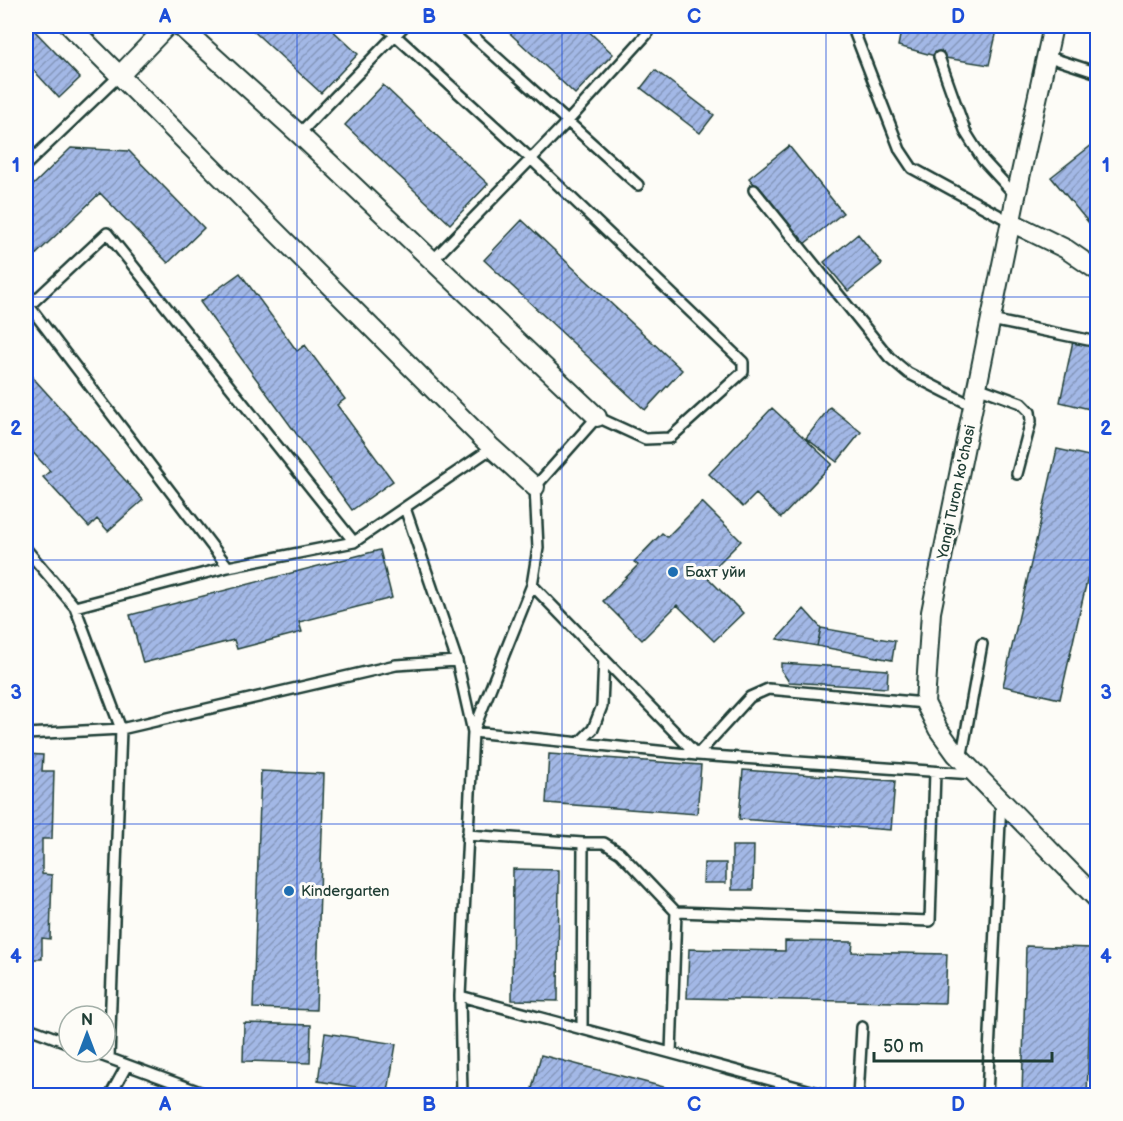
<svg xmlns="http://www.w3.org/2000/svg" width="1123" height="1121" viewBox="0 0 1123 1121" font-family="'Balsamiq Sans',sans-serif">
  <defs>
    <pattern id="building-hatch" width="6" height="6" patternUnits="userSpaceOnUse" patternTransform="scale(1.5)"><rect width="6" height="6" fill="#a3b8e6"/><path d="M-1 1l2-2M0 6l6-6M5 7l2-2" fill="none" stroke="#8497bb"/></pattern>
  </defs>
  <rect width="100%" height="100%" fill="#fdfcf7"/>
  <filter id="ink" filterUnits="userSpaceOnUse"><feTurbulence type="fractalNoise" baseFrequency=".0167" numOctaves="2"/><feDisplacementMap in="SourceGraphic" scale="12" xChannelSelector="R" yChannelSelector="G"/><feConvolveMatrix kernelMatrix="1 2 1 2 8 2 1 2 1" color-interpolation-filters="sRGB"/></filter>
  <g filter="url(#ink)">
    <path fill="url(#building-hatch)" stroke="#1f3d34" stroke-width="1.5" d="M26,26h4l50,52 -21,20 -33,-36z
      M248,26h80l30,28 -37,39z
      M502,26h81l30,28 -38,40z
      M902,26h96l-9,39 -50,-8 -41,-11z
      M655,70l59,45 -14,18 -59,-45z
      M383,85l105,99 -38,40 -105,-99z
      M1097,141h1v93l-47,-57z
      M789,146l54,67 -39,31 -55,-66z
      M71,148l58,3 75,77 -36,35 -68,-70 -74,71v-72z
      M522,220l160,150 -37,40 -161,-150z
      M858,234l24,30 -34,27 -24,-29z
      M240,273l57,78 8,-6 40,54 -8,6 56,76 -41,29 -152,-208z
      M1073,341l25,5v65l-38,-9z
      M26,370l117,130 -35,31 -11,-12 -8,8 -46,-50 7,-6 -24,-26z
      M830,407l31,25 -24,30 -31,-24z
      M772,408l60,56 -51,54 -25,-24 -13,13 -34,-33z
      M1057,449l41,9v74l-38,167 -57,-13z
      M702,502l39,39 -35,35 37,37 -29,28 -37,-36 -35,35 -39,-39 35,-36 -4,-3 28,-29 5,4z
      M380,550l12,48 -93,24 3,10 -65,17 -3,-9 -91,23 -13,-48z
      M804,609l17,19 -4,18 -40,-7z
      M821,628l74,13 -3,19 -75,-14z
      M781,663l107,7 -1,18 -98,-6 -8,-12z
      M26,754l17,1 -1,16h12l-2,68h-10v35l10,1 -2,64 -8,-1v21h-16z
      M549,754l152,11 -4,49 -151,-11z
      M743,770l152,11 -4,49 -152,-11z
      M261,771l63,3 -8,236 -63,-2z
      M732,846h22l-1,44h-21z
      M704,863h22v20h-23z
      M513,869l46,1 -1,131 -46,-1z
      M785,941l68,1 -1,10 95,2 -2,49 -258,-5 2,-49 96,2z
      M1026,946l66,2 -5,148h-65z
      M244,1023l67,2 -1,38 -67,-2z
      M325,1033l71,11 -8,48 -70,-11z
      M541,1055l157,41h-168z"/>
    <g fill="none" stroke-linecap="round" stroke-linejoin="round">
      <g stroke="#1f3d34" stroke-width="14">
        <path id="lane" d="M385,26l146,133 212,203v10l-73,66 -25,1 -48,-22 -62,70 3,61 -6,37 -59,147 -13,264 370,100
          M462,26l176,159
          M852,26l48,124 12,18 99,54
          M1046,56l52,17
          M939,57l27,76 17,27 33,36
          M299,134l105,-108
          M26,165l94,-90
          M754,190l135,167 19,16 65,33
          M432,261l136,-140 79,-87 2,-8
          M29,306l78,-73 247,309
          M26,309l3,-3 199,261 126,-25 138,-94
          M991,320l107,22
          M977,387l44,16 9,9 1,9 -14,53
          M405,508l52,153
          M26,549l49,58 46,122 -95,5
          M532,585l165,170 276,19
          M75,607l153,-40
          M579,743l14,-14 9,-23 2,-48
          M961,760l21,-116
          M467,835l116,8 -1,186
          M583,843h21l16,10 56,59
          M460,996l2,100
          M26,1027l43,16
          M92,1052l119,44
          M671,1053l5,-141 254,9 5,-149
          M109,1058l12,-329 275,-64 61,-4 16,71 224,23 53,-58 18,-8 157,14
          M110,1096l17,-31
          M858,1096l4,-69
          M987,1096l14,-295"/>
      </g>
      <g stroke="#1f3d34" stroke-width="22">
        <path id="street" d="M70,26l422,422 43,39
          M180,26l119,108 298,283
          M1053,26l-37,170 -85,416 -6,91 13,26 18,25 142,146
          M120,75l47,-49
          M1011,222l55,27 32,22"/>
      </g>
      <use href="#lane" stroke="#fdfcf7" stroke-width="9"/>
      <use href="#street" stroke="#fdfcf7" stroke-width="18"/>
    </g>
  </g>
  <path fill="none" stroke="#1d4ed8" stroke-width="1.5" stroke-opacity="0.55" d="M297,26v1070M562,26v1070M826,26v1070M26,297h1072M26,560h1072M26,824h1072"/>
  <g fill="#1f6fb2" stroke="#fdfcf7" stroke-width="2">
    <circle cx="673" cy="572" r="6"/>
    <circle cx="289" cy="891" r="6"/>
  </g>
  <g text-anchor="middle" stroke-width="6" stroke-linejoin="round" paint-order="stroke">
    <g font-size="15" fill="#1f3d34" stroke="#fdfcf7">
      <text transform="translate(956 492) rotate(-78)" y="5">Yangi Turon ko'chasi</text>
    </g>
    <g font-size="15" fill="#1f3d34" stroke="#fdfcf7" text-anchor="start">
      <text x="685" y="577">Бахт уйи</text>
      <text x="301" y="896">Kindergarten</text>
    </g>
  </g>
  <rect width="1123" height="1121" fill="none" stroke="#fdfcf7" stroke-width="66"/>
  <g transform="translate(87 1034)"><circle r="28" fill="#fdfcf7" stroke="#a4b0a9" stroke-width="1.5"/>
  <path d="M0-4.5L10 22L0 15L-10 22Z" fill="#1f6fb2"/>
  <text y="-9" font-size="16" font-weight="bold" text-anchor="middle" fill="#1f3d34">N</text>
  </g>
  <path d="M874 1052v9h178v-9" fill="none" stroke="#1f3d34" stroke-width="3"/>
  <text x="883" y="1052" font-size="18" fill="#1f3d34" stroke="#fdfcf7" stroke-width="4.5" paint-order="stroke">50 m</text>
  <rect x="33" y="33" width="1057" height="1055" fill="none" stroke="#1d4ed8" stroke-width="2"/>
  <g font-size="20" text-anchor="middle" font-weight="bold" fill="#1d4ed8">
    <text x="165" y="23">A</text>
    <text x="429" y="23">B</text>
    <text x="694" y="23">C</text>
    <text x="958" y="23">D</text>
    <text x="16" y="172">1</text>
    <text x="1106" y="172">1</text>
    <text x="16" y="435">2</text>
    <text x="1106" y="435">2</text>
    <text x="16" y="699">3</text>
    <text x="1106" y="699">3</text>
    <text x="16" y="963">4</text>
    <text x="1106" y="963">4</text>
    <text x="165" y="1111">A</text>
    <text x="429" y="1111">B</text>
    <text x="694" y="1111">C</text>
    <text x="958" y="1111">D</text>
  </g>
</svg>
